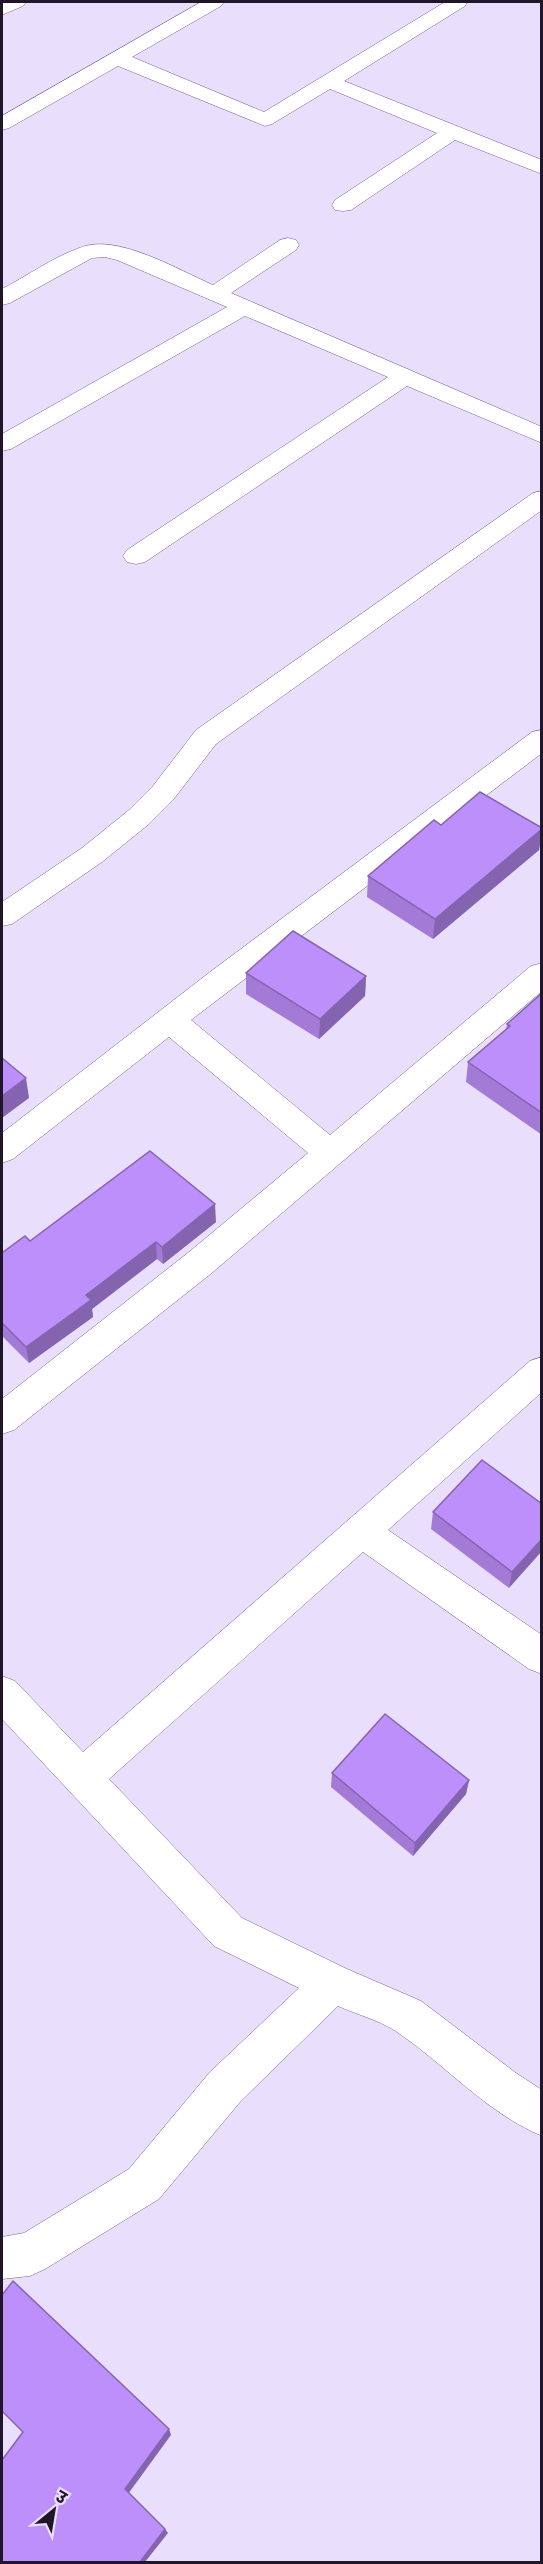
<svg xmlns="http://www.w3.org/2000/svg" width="543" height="2564" viewBox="0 0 543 2564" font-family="Poppins,'Noto Sans Devanagari',sans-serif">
  <rect width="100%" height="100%" fill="#eadefd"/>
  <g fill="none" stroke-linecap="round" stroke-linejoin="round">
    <g stroke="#73628e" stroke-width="1">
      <path id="street" d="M2,2h24l-3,4 -21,9z
        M201,2h23l-3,4 -89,51 132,55 181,-110h22l-2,4 -121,75 198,79v14l-87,-34 -104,70 -8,1 -8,-1 -3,-5 3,-5 102,-67 -107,-44 -58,35 -7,2 -147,-60 -109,62 -7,2v-14z
        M288,238l8,2 3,5 -3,5 -65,43 311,134v16l-135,-57 -262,176 -9,2 -9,-2 -4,-6 4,-6 261,-173 -143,-61 -234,133 -9,2v-17l225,-127 -110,-47 -12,-3 -13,1 -82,45 -8,2v-16c25,-13 50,-31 77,-41 37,-16 99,22 134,37l67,-45z
        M542,491v19l-326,234 -43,56 -24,24 -47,38 -90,62 -10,2v-24l80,-54 47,-38 24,-24 43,-56 337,-237z
        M542,730v23l-351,267 139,115 201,-169 11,-3v28l-329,281 -199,158 -12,4v-35l187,-147 119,-99 -139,-116 -156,122 -11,4v-30l208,-161 322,-240z
        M542,1357v35l-154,138 154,105v39l-13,-5 -166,-117 -254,227 133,139 105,51 74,32 95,72 26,17v46c-57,-24 -98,-73 -148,-106 -16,-10 -38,-16 -56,-24l-98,96 -81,97 -114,70 -15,7 -28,3v-42l22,-4 105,-64 81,-97 89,-84 -85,-42 -212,-227v-43l13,5 68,71 447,-391z"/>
    </g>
    <use href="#street" fill="#fff" fill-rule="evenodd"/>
  </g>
  <path fill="#a37bd7" d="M441,825l101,3v6l-3,16 -106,89 -66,-42 1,-21z
    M246,973l120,3 -1,20 -46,43 -73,-45z
    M542,993v142l-76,-53 2,-20 38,-32 1,-6z
    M216,1222l-53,42 -6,-5 -65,50 1,8 -64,46 -27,-27v-83l28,-12z
    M542,1504l-33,84 -78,-59 2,-17z
    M332,1773l137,7 -3,14 -53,62 -82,-69z"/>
  <path fill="#8464af" d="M542,829l-3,21 -106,89 2,-20z
    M366,976l-1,20 -46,43 1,-20z
    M26,1078l3,20 -27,20v-22z
    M215,1204l1,18 -53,42 -1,-17z
    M156,1242l1,17 -65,50 1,8 -64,46 -3,-16 60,-52z
    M542,1539v12l-33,37 3,-16z
    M469,1780l-3,14 -53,62 2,-13z
    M169,2429l2,6 -43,59 -3,-5z
    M165,2529l3,4 -23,29h-5z"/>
  <path fill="#bd8ffa" stroke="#8464af" stroke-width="1.5" d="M480,792l62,36v1l-107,90 -67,-43 66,-56 7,5z
    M293,931l73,45 -46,43 -74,-46z
    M542,993v120l-74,-51 42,-36 -3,-2z
    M2,1058l24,20 -24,18z
    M150,1151l65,53 -53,43 -6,-5 -70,53 5,5 -65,47 -24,-24v-70l23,-17 5,5z
    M482,1460l60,44v35l-30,33 -79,-60z
    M385,1714l84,66 -54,63 -83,-70z
    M13,2281l156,148 -44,60 40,40 -25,33h-138v-102l21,-28 -21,-21v-116z"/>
  <rect width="543" height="2564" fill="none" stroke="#1f1729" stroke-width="6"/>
  <g transform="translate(54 2510) rotate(30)" stroke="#eadefd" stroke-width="4.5" paint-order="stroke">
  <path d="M0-4.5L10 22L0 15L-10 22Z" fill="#1f1729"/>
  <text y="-9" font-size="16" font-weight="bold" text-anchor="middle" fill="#1f1729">उ</text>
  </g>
</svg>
